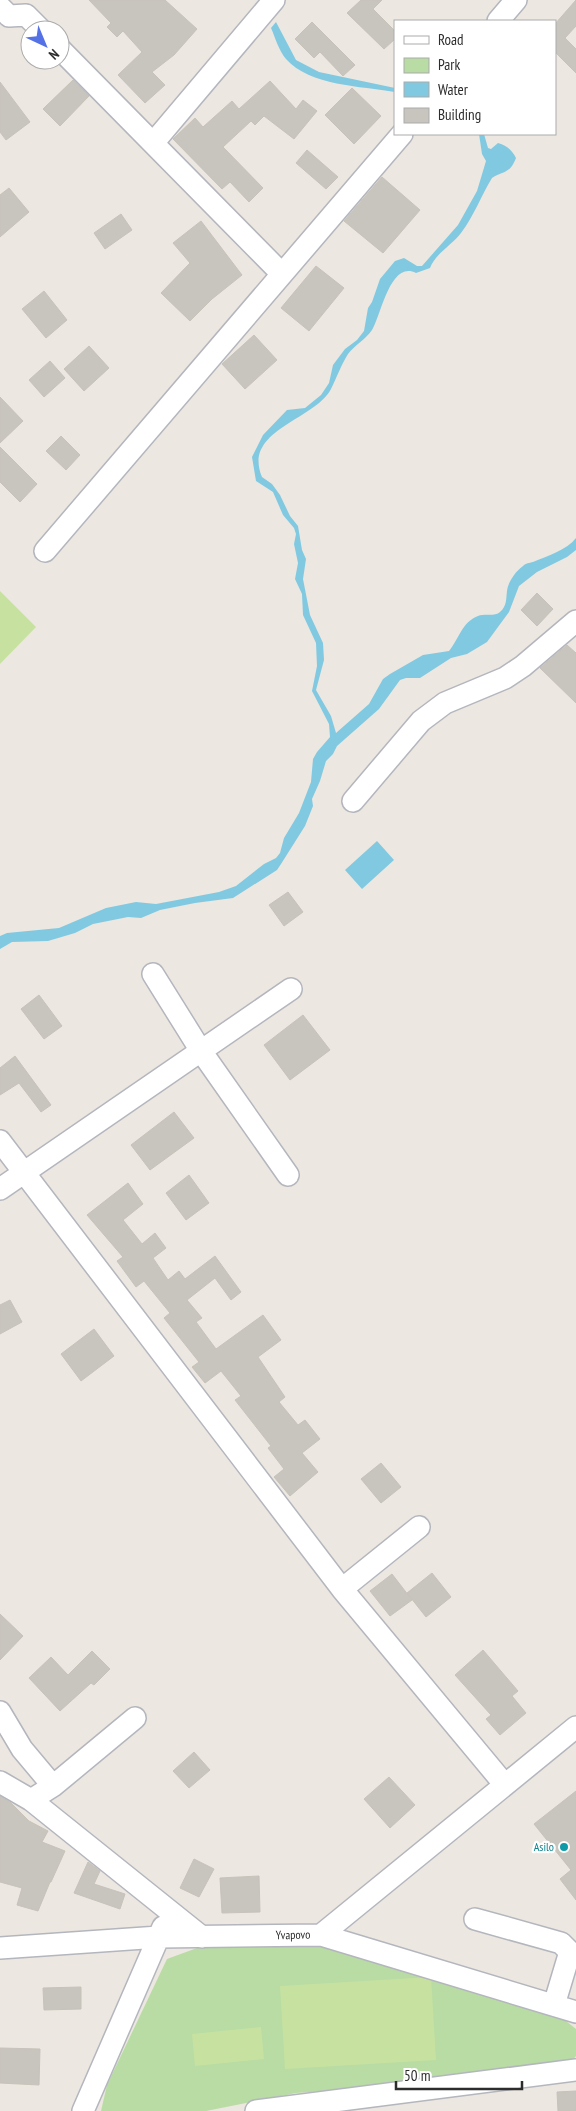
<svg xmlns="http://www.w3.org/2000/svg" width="576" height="2111" viewBox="0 0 576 2111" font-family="'PT Sans Narrow',sans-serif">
  <rect width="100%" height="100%" fill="#ece7e0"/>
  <path fill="#b8dca3" d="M208,1944l112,1 227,61 29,23v27l-4,5 -89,18 -187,14 -90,18h-105l6,-26 60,-126z"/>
  <path fill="#c7e2a0" d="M0,591l36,36 -36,37z
    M431,1977l5,83 -151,9 -5,-83z
    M261,2027l3,32 -69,7 -3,-32z"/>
  <path fill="#80c9e1" d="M276,22l20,38 23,12 76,16v4c-34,-6 -85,-6 -109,-33 -7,-8 -11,-22 -15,-31z
    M479,134h5l4,14 3,1 7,-6c9,3 13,6 18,15 -6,16 -13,13 -24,20 -11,18 -18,38 -31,55 -9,12 -26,21 -31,35l-14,5c-26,-13 -35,43 -44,57 -6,9 -17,15 -24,24 -7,11 -11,23 -17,35 -16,31 -89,41 -69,88l10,7 8,11 10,21 8,10 4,24 4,9 -3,20 7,36 13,28 1,17 -8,30 15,26 5,17 33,-29 14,-25 7,-5 33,-19 26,-4c10,-12 13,-29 29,-35 7,-3 17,1 22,-4 7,-6 6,-13 7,-21 1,-9 8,-19 16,-25 3,-3 6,-3 10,-4 14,-6 34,-12 43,-24v12l-9,7 -30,15 -18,14 -10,26 -22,30 -20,12 -16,4 -31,20h-14l-6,2 -21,29 -42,37 -4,8 -7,7 -6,20 -8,18 1,7 -8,20 -24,38 -4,6 -44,28 -38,5 -35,7 -19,8 -13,-1 -35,7 -18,9 -27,8 -36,1 -12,7v-13l7,-3 52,-5 47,-20 30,-6 20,2 63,-12 17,-6 28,-22 12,-6 4,-5 4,-15 15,-25 12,-31 2,-23 4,-7 13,-15 -1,-13 -17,-33 5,-25 -1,-23 -13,-28 -1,-21 -7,-15 3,-16 -4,-19 2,-10 -2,-6 -11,-13 -10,-23 -17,-11 -4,-24 11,-22 24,-25 18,-2 16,-13 8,-12 4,-18 12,-16 12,-9 7,-9 4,-23 4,-6 8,-23 15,-18 9,-3 13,8h5l36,-41 19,-34 9,-30 -4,-7z
    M377,841l17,19 -32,29 -17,-19z"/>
  <path fill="#c8c5be" stroke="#c7c2ba" d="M89,0h76l32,29 -23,26 -22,17 13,13 -20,18 -27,-28 24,-23 -19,-21 -6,6 -10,-10 4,-4z
    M361,0h21l-9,9 22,22v8l-11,10 -37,-36z
    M576,0v26l-11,12 11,11v24l-21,-21v-28z
    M312,22l43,43 -12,11 -23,-24 -6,6 -19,-19z
    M73,80l16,16 -29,30 -17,-17z
    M270,81l26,28 7,-9 14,11 -23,28 -30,-23 -9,9 -4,-4 -28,26 40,41 -14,14 -19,-20 -8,7 -49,-50 22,-21 8,9 29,-26 7,8z
    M0,82l30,40 -24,18 -6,-8z
    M352,88l29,28 -27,28 -29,-29z
    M307,150l31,27 -12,12 -30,-26z
    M382,177l38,33 -37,43 -39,-32z
    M9,188l20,24 -29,25v-42z
    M121,214l11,16 -27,19 -11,-16z
    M201,221l41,54 -30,24 -22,22 -29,-28 29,-30 -17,-20z
    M316,266l28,22 -35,43 -28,-23z
    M44,291l23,29 -21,18 -24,-29z
    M254,335l23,25 -32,29 -23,-25z
    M89,346l20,22 -25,23 -20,-22z
    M50,361l15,17 -21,19 -15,-17z
    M0,397l23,24 -23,22z
    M61,436l19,19 -14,15 -20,-19z
    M0,447l37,37 -17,18 -20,-20z
    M537,593l16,16 -16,17 -16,-16z
    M567,645l9,8v50l-36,-35z
    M288,892l15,20 -19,14 -15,-21z
    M39,995l23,31 -18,13 -23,-30z
    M303,1015l27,35 -40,30 -26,-35z
    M15,1056l36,49 -10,7 -22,-29 -19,12v-27z
    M174,1112l20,26 -44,32 -19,-25z
    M189,1175l20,28 -23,17 -20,-27z
    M128,1183l15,21 -20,16 19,24 13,-11 11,15 -13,10 15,22 11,-9 6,8 30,-23 26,36 -10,8 -16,-22 -28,22 15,18 -6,4 20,27 47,-34 18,25 -23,17 27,40 -6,5 19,23 7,-5 15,19 -18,14 16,19 -28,24 -16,-19 10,-8 -16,-21 3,-2 -36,-46 6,-4 -20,-25 -16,12 -13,-16 7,-5 -35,-44 6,-5 -26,-32 -8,6 -19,-26 6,-4 -36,-42z
    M10,1300l12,22 -22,12v-29z
    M94,1329l20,27 -33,25 -20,-27z
    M381,1463l20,24 -20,16 -20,-24z
    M432,1573l19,24 -25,20 -19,-24z
    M392,1574l20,26 -22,16 -20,-25z
    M0,1614l23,22 -23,24z
    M483,1650l35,41 -6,5 14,17 -26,22 -14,-16 5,-4 -36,-40z
    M92,1651l18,18 -16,16 -3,-2 -31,28 -31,-33 22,-21 17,18z
    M194,1752l16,18 -21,18 -16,-17z
    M389,1777l26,28 -25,23 -26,-29z
    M576,1791v109l-16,-21 11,-9 -37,-46z
    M0,1796l11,7 18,18 19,10 -6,11 23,9 -14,31h-1l-12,29 -21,-6 5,-17 -22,-6z
    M194,1859l20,10 -15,28 -19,-9z
    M88,1862l12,9 -6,13 31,10 -5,15 -46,-16z
    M259,1876l1,36 -38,1 -2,-35z
    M81,1987v22l-37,1 -1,-22z
    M0,2048l40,1 -1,36 -39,-2z
    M576,2091v20h-18l-1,-19z"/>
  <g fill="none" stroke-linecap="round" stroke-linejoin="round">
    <g stroke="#b4b6be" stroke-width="24">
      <path id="minor" d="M0,7l9,9 17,-1 15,15
        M498,21l18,-21
        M60,49l222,225
        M154,142l120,-142
        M45,551l357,-417
        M353,801l68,-80 24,-18 60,-25 18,-12 53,-45
        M153,974l48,77 87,124
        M0,1141l342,448 163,196
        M0,1189l291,-200
        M342,1589l77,-62
        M0,1712l22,37 31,37
        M0,1782l31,18 171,137
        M31,1800l22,-14 82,-68
        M475,1919l86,24 7,7 1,5 -15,50
        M321,1935l255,-208
        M0,1948l159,-11 162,-2 255,77
        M83,2111l80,-184
        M256,2111l320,-41"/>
    </g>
    <use href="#minor" stroke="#fff" stroke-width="21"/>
  </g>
  <circle fill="#0f9aa8" stroke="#fff" stroke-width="2" cx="564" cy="1847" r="5"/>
  <g text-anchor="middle" stroke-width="4.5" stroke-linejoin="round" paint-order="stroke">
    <g font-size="12" fill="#0d838f" stroke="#fff" text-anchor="end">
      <text x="554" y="1851">Asilo</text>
    </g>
    <g font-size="12" fill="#2c2c2c" stroke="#fff">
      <text transform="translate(293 1935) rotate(-1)" y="4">Yvapovo</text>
    </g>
  </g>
  <rect x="394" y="20" width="162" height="115" fill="#ffffff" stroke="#ababab"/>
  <rect x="404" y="36" width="25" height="8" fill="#ffffff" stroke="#ababab"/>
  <text x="438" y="45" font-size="15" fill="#2c2c2c">Road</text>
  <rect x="404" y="58" width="25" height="15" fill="#b8dca3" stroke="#ababab"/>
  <text x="438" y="70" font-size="15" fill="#2c2c2c">Park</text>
  <rect x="404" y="82" width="25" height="15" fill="#80c9e1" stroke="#ababab"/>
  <text x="438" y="95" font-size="15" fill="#2c2c2c">Water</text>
  <rect x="404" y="108" width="25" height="15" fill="#c8c5be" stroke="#ababab"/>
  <text x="438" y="120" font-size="15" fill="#2c2c2c">Building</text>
  <g transform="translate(45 45) rotate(136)"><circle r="24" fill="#ffffff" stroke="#ababab"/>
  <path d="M0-4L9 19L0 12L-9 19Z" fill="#5471e6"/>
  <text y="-8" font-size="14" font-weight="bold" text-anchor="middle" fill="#2c2c2c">N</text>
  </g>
  <path d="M396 2081v8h126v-8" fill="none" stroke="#2c2c2c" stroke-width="2.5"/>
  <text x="404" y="2081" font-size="15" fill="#2c2c2c" stroke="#ffffff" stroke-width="4" paint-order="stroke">50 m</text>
</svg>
